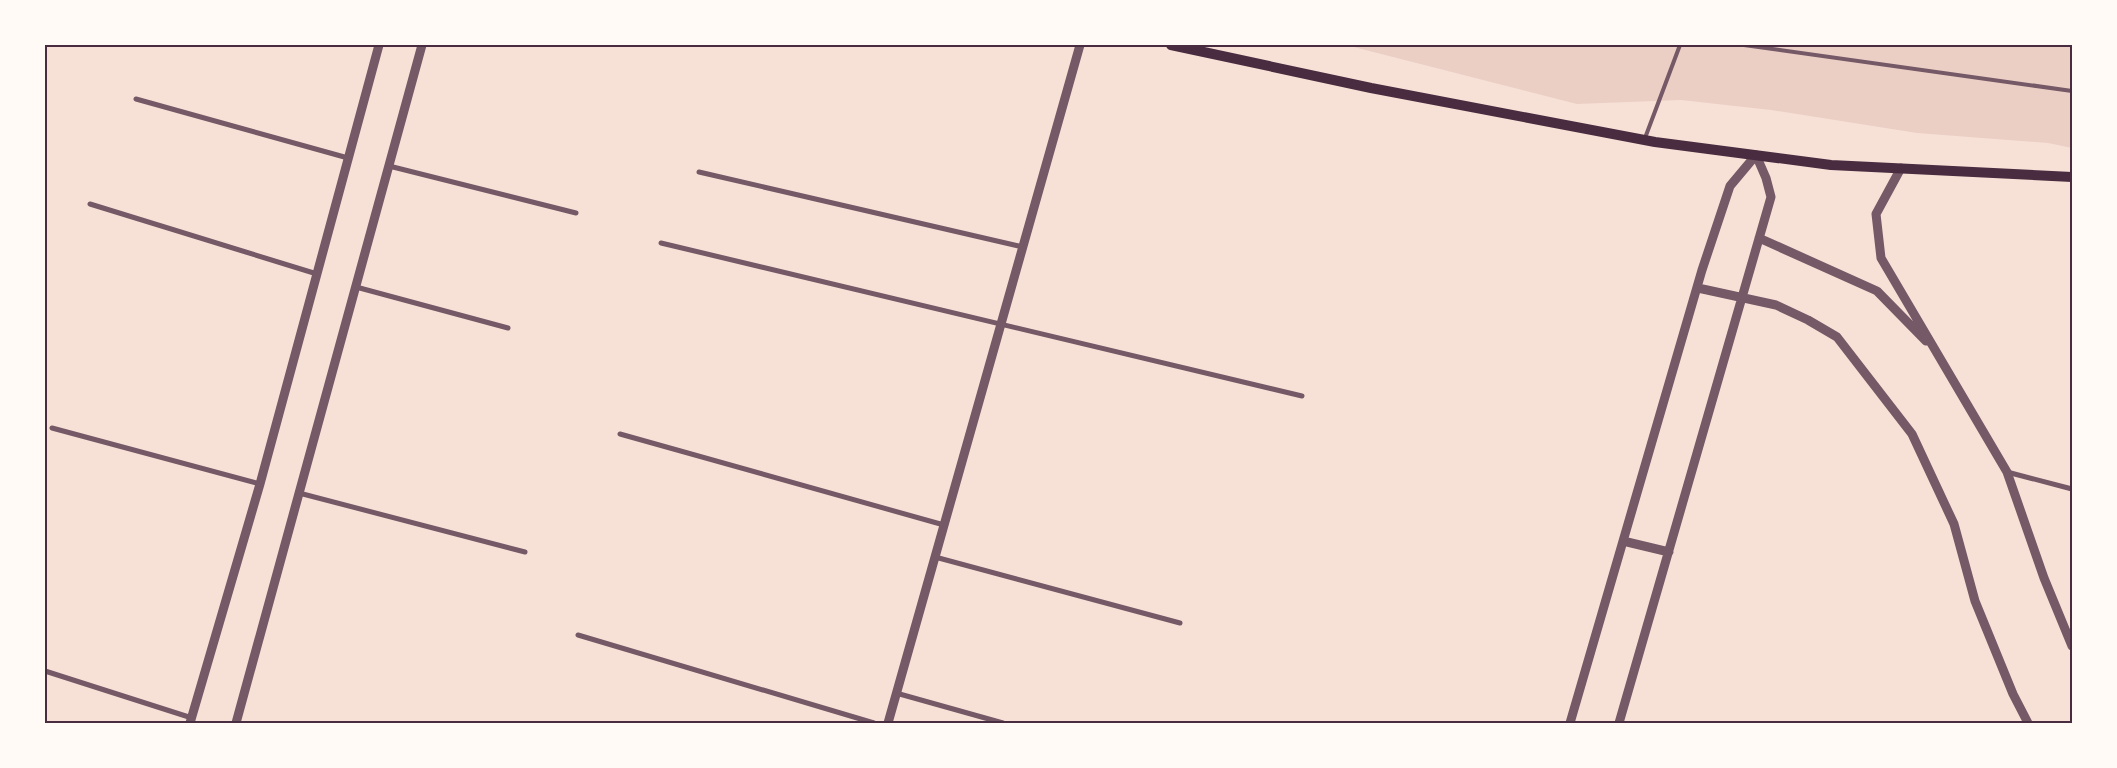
<svg xmlns="http://www.w3.org/2000/svg" width="2117" height="768" viewBox="0 0 2117 768" font-family="'Varela Round',sans-serif">
  <rect width="100%" height="100%" fill="#f7e1d7"/>
  <path fill="#ebcfc5" d="M1346,45h726v103l-24,-5 -131,-10 -146,-23 -90,-10 -104,4z"/>
  <g fill="none" stroke-linecap="round" stroke-linejoin="round">
    <path stroke="#755966" stroke-width="4" d="M1744,45l328,46
      M1645,138l35,-93"/>
    <path stroke="#755966" stroke-width="5" d="M136,99l212,59
      M389,166l187,47
      M699,172l324,75
      M90,204l227,70
      M661,243l641,153
      M356,287l152,41
      M52,428l208,56
      M620,434l324,91
      M2007,472l65,17
      M299,493l226,59
      M935,557l245,66
      M578,635l296,88
      M45,671l147,47
      M896,693l107,30"/>
    <path stroke="#755966" stroke-width="9" d="M1901,168l-25,46 5,44 126,214 37,106 28,68
      M1759,238l118,53 49,50
      M1698,288l78,17 32,15 29,17 75,97 42,90 21,77 38,93 15,29
      M1623,541l46,11
      M190,723l70,-239 119,-439
      M236,723l186,-678
      M888,723l192,-678
      M1570,723l132,-453 28,-84 26,-31 10,23 5,19 -152,526"/>
    <path stroke="#4a2c40" stroke-width="10" d="M1171,45l200,43 284,54 176,23 241,12"/>
  </g>
  <rect width="2117" height="768" fill="none" stroke="#fffaf5" stroke-width="92"/>
  <rect x="46" y="46" width="2025" height="676" fill="none" stroke="#4a2c40" stroke-width="2"/>
</svg>
